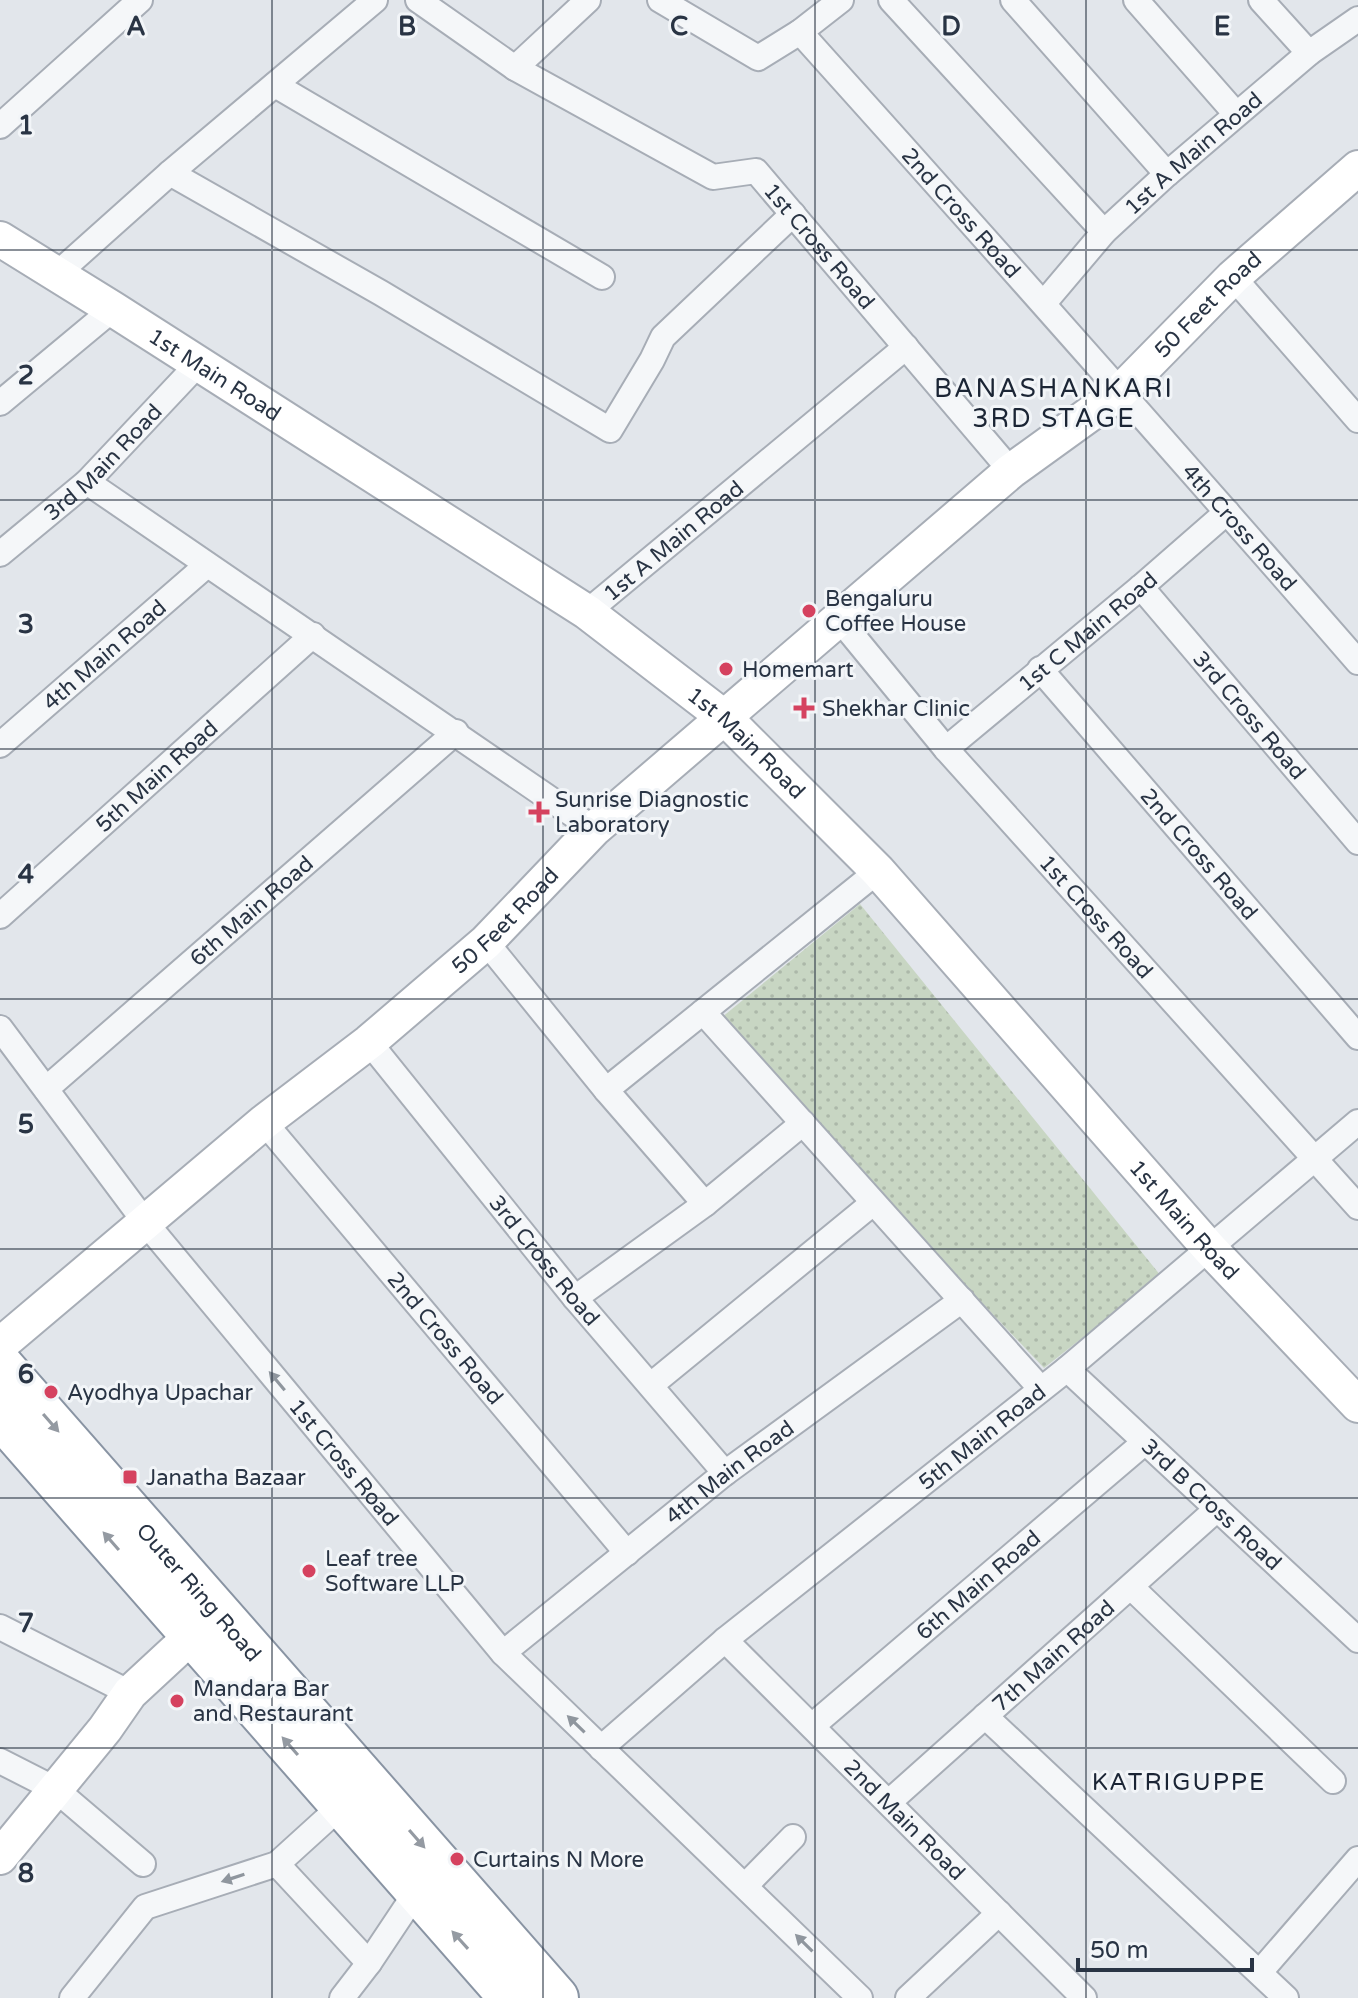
<svg xmlns="http://www.w3.org/2000/svg" width="1358" height="1998" viewBox="0 0 1358 1998" font-family="'Varela Round',sans-serif">
  <defs>
    <pattern id="grass-dots" width="8" height="8" patternUnits="userSpaceOnUse" patternTransform="scale(2)"><rect width="8" height="8" fill="#c8d6c3"/><path d="M2 2h.1M6 6h.1" fill="none" stroke="#acb8a9" stroke-width="1.8" stroke-linecap="round"/></pattern>
  </defs>
  <rect width="100%" height="100%" fill="#e2e6eb"/>
  <path fill="url(#grass-dots)" d="M860,904l301,372 -117,92 -256,-269 -67,-81z"/>
  <g fill="none" stroke-linecap="round" stroke-linejoin="round">
    <g stroke="#a7adb6" stroke-width="28">
      <g id="street">
        <path id="s1" d="M418,0l97,68 198,109 43,-6 255,300"/>
        <path d="M660,0l98,58 42,-26 41,-32"/>
        <path d="M891,0l213,232"/>
        <path d="M1013,0l154,174"/>
        <path d="M1136,0l100,114"/>
        <path d="M1261,0l48,53"/>
        <path id="s2" d="M800,32c188,209 374,419 558,630"/>
        <path d="M515,68l73,-68"/>
        <path d="M275,85l327,192"/>
        <path d="M0,126l140,-126"/>
        <path d="M170,173l211,120 229,137 42,-70 11,-23 130,-123"/>
        <path d="M57,274l113,-101 205,-173"/>
        <path d="M1233,277l125,143"/>
        <path id="s3" d="M1044,303l60,-71 63,-58 142,-121 49,-34"/>
        <path d="M0,403l113,-94"/>
        <path d="M87,482l507,347"/>
        <path id="s4" d="M0,554l87,-72 112,-119"/>
        <path id="s5" d="M1141,587l217,255"/>
        <path id="s6" d="M587,612l319,-265"/>
        <path id="s7" d="M840,620l106,129 412,458"/>
        <path id="s8" d="M1040,669l318,368"/>
        <path id="s9" d="M0,745l207,-180"/>
        <path id="s10" d="M946,749l195,-162 86,-75"/>
        <path id="s11" d="M0,916l313,-281"/>
        <path d="M486,942l120,148 99,114"/>
        <path d="M703,1012l338,377"/>
        <path id="s12" d="M0,1028l145,194 358,431 357,345"/>
        <path id="s13" d="M369,1042l206,256 150,175"/>
        <path id="s14" d="M46,1089l410,-357"/>
        <path d="M606,1090l272,-219"/>
        <path id="s15" d="M264,1122l363,431"/>
        <path d="M575,1298l130,-94 98,-81"/>
        <path id="s16" d="M1067,1369l291,271"/>
        <path d="M651,1385l222,-182"/>
        <path d="M1131,1587l202,194"/>
        <path d="M0,1627l130,66"/>
        <path id="s17" d="M725,1640l359,358"/>
        <path id="s18" d="M503,1653l222,-180 237,-173"/>
        <path d="M985,1716l301,282"/>
        <path id="s19" d="M812,1726l333,-284"/>
        <path id="s20" d="M601,1748l124,-108 342,-271 291,-247"/>
        <path d="M0,1761l55,28 88,75"/>
        <path id="s21" d="M889,1802l328,-293"/>
        <path d="M277,1864l92,99"/>
        <path d="M746,1885l47,-48"/>
        <path d="M1260,1972l98,-113"/>
        <path d="M72,1998l73,-91 132,-43 65,-59"/>
        <path d="M342,1998l27,-35 48,-72"/>
        <path d="M908,1998l91,-85"/>
      </g>
    </g>
    <g stroke="#a7adb6" stroke-width="38">
      <g id="secondary">
        <path id="s22" d="M0,239l113,70 474,303 138,106 153,153 331,377 149,157"/>
        <path id="s23" d="M0,1345l264,-223 105,-80 117,-100 108,-113 417,-358 108,-78 114,-116 125,-109"/>
        <path d="M0,1857l105,-128 25,-36 81,-75"/>
      </g>
    </g>
    <g stroke="#8994a3" stroke-width="48">
      <g id="highway">
        <path id="s24" d="M0,1365l556,633"/>
        <path d="M0,1415l512,583"/>
      </g>
    </g>
    <use href="#street" stroke="#f5f7f9" stroke-width="24"/>
    <use href="#secondary" stroke="#fff" stroke-width="34"/>
    <use href="#highway" stroke="#fff" stroke-width="44"/>
  </g>
  <defs><path id="oneway-solid" d="M-6-.8H1V-3.2L6.5 0L1 3.2V.8H-6Z" transform="scale(2)"/></defs>
  <g fill="#8f969e">
    <use href="#oneway-solid" transform="translate(277 1381) rotate(-130)"/>
    <use href="#oneway-solid" transform="translate(576 1724) rotate(-136)"/>
    <use href="#oneway-solid" transform="translate(233 1878) rotate(162)"/>
    <use href="#oneway-solid" transform="translate(804 1943) rotate(-135)"/>
  </g>
  <g fill="#949aa2">
    <use href="#oneway-solid" transform="translate(51 1423) rotate(49)"/>
    <use href="#oneway-solid" transform="translate(111 1541) rotate(-131)"/>
    <use href="#oneway-solid" transform="translate(290 1746) rotate(-131)"/>
    <use href="#oneway-solid" transform="translate(417 1839) rotate(49)"/>
    <use href="#oneway-solid" transform="translate(460 1940) rotate(-132)"/>
  </g>
  <path fill="none" stroke="#293444" stroke-width="2" stroke-opacity="0.55" d="M272,0v1998M543,0v1998M815,0v1998M1086,0v1998M0,250h1358M0,500h1358M0,749h1358M0,999h1358M0,1249h1358M0,1498h1358M0,1748h1358"/>
  <g fill="#d5425f" stroke="#f2f5f8" stroke-width="3">
    <circle cx="809" cy="611" r="8"/>
    <circle cx="726" cy="669" r="8"/>
    <path d="M800 696h8v8h8v8h-8v8h-8v-8h-8v-8h8z"/>
    <path d="M535 800h8v8h8v8h-8v8h-8v-8h-8v-8h8z"/>
    <circle cx="51" cy="1392" r="8"/>
    <rect x="122" y="1469" width="16" height="16" rx="4"/>
    <circle cx="309" cy="1571" r="8"/>
    <circle cx="177" cy="1701" r="8"/>
    <circle cx="457" cy="1859" r="8"/>
  </g>
  <g text-anchor="middle" stroke-width="6" stroke-linejoin="round" paint-order="stroke">
    <g font-size="22" fill="#293444" stroke="#f2f5f8">
      <text dy="8" stroke="none"><textPath href="#s3" startOffset="212">1st A Main Road</textPath></text>
      <text dy="8" stroke="none"><textPath href="#s2" startOffset="242">2nd Cross Road</textPath></text>
      <text dy="8" stroke="none"><textPath href="#s1" startOffset="486">1st Cross Road</textPath></text>
      <text dy="8" stroke="none"><textPath href="#s23" startOffset="1596">50 Feet Road</textPath></text>
      <text dy="8" stroke="none"><textPath href="#s22" startOffset="254">1st Main Road</textPath></text>
      <text dy="8" stroke="none"><textPath href="#s4" startOffset="138">3rd Main Road</textPath></text>
      <text dy="8" stroke="none"><textPath href="#s2" startOffset="662">4th Cross Road</textPath></text>
      <text dy="8" stroke="none"><textPath href="#s6" startOffset="112">1st A Main Road</textPath></text>
      <text dy="8" stroke="none"><textPath href="#s10" startOffset="184">1st C Main Road</textPath></text>
      <text dy="8" stroke="none"><textPath href="#s9" startOffset="138">4th Main Road</textPath></text>
      <text dy="8" stroke="none"><textPath href="#s5" startOffset="168">3rd Cross Road</textPath></text>
      <text dy="8" stroke="none"><textPath href="#s22" startOffset="902">1st Main Road</textPath></text>
      <text dy="8" stroke="none"><textPath href="#s11" startOffset="210">5th Main Road</textPath></text>
      <text dy="8" stroke="none"><textPath href="#s8" startOffset="244">2nd Cross Road</textPath></text>
      <text dy="8" stroke="none"><textPath href="#s14" startOffset="272">6th Main Road</textPath></text>
      <text dy="8" stroke="none"><textPath href="#s7" startOffset="392">1st Cross Road</textPath></text>
      <text dy="8" stroke="none"><textPath href="#s23" startOffset="660">50 Feet Road</textPath></text>
      <text dy="8" stroke="none"><textPath href="#s22" startOffset="1550">1st Main Road</textPath></text>
      <text dy="8" stroke="none"><textPath href="#s13" startOffset="280">3rd Cross Road</textPath></text>
      <text dy="8" stroke="none"><textPath href="#s15" startOffset="282">2nd Cross Road</textPath></text>
      <text dy="8" stroke="none"><textPath href="#s20" startOffset="492">5th Main Road</textPath></text>
      <text dy="8" stroke="none"><textPath href="#s12" startOffset="554">1st Cross Road</textPath></text>
      <text dy="8" stroke="none"><textPath href="#s18" startOffset="290">4th Main Road</textPath></text>
      <text dy="8" stroke="none"><textPath href="#s16" startOffset="198">3rd B Cross Road</textPath></text>
      <text dy="8" stroke="none"><textPath href="#s19" startOffset="218">6th Main Road</textPath></text>
      <text dy="8" stroke="none"><textPath href="#s24" startOffset="302">Outer Ring Road</textPath></text>
      <text dy="8" stroke="none"><textPath href="#s21" startOffset="220">7th Main Road</textPath></text>
      <text dy="8" stroke="none"><textPath href="#s17" startOffset="254">2nd Main Road</textPath></text>
    </g>
    <g font-size="22" fill="#293444" stroke="#f2f5f8" text-anchor="start">
      <text x="825" y="606">Bengaluru<tspan x="825" dy="25">Coffee House</tspan></text>
      <text x="742" y="677">Homemart</text>
      <text x="822" y="716">Shekhar Clinic</text>
      <text x="555" y="807">Sunrise Diagnostic<tspan x="555" dy="25">Laboratory</tspan></text>
      <text x="67" y="1400">Ayodhya Upachar</text>
      <text x="146" y="1485">Janatha Bazaar</text>
      <text x="325" y="1566">Leaf tree<tspan x="325" dy="25">Software LLP</tspan></text>
      <text x="193" y="1696">Mandara Bar<tspan x="193" dy="25">and Restaurant</tspan></text>
      <text x="473" y="1867">Curtains N More</text>
    </g>
    <g font-size="24" letter-spacing="2" fill="#1b2535" stroke="#f2f5f8">
      <text x="1179" y="1790">KATRIGUPPE</text>
    </g>
    <g font-size="26" letter-spacing="2" fill="#1b2535" stroke="#f2f5f8">
      <text x="1054" y="397">BANASHANKARI<tspan x="1054" dy="30">3RD STAGE</tspan></text>
    </g>
  </g>
  <g font-size="26" text-anchor="middle" font-weight="bold" fill="#293444" stroke="#f2f5f8" stroke-width="6" stroke-linejoin="round" paint-order="stroke">
    <text x="136" y="35">A</text>
    <text x="407" y="35">B</text>
    <text x="679" y="35">C</text>
    <text x="951" y="35">D</text>
    <text x="1222" y="35">E</text>
    <text x="26" y="134">1</text>
    <text x="26" y="384">2</text>
    <text x="26" y="633">3</text>
    <text x="26" y="883">4</text>
    <text x="26" y="1133">5</text>
    <text x="26" y="1383">6</text>
    <text x="26" y="1632">7</text>
    <text x="26" y="1882">8</text>
  </g>
  <path d="M1078 1958v12h174v-12" fill="none" stroke="#293444" stroke-width="4"/>
  <text x="1090" y="1958" font-size="24" fill="#293444" stroke="#f2f5f8" stroke-width="6" paint-order="stroke">50 m</text>
</svg>
